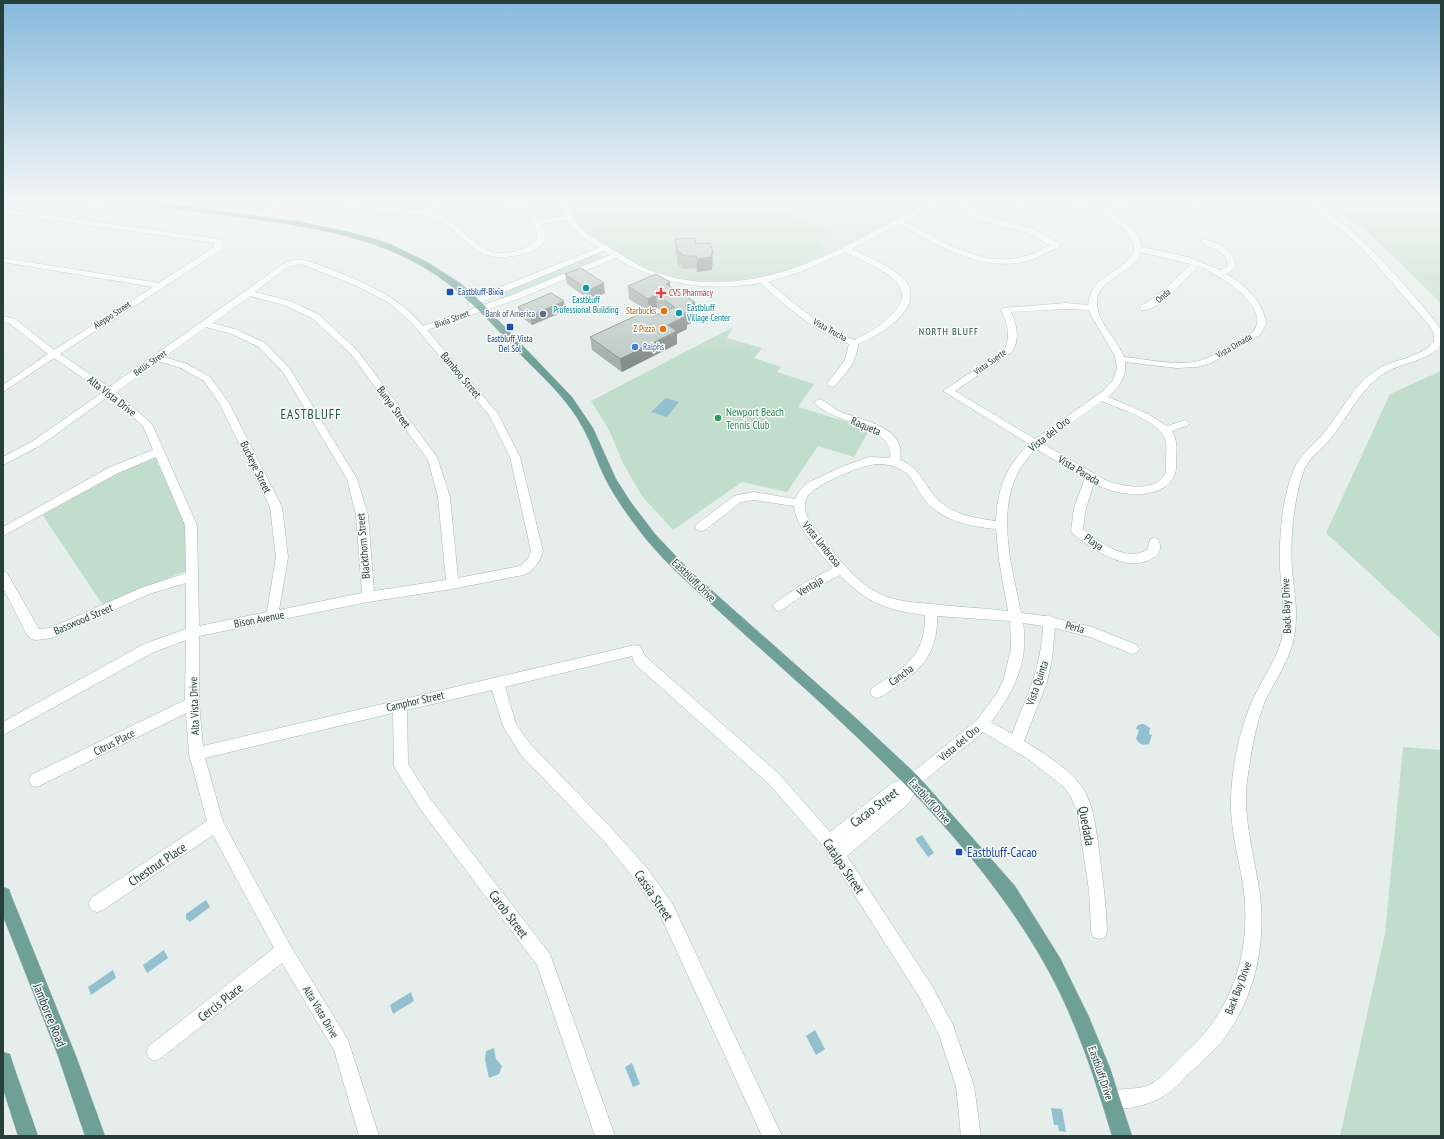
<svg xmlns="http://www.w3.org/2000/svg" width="1444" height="1139" viewBox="0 0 1444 1139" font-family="'PT Sans Narrow',sans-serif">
  <rect width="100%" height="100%" fill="#e6eeeb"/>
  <path fill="#d4deda" d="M766,202h168l-107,52 -10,-15 13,-6 -29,-12 -9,-7z"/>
  <path fill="#c1ddcb" d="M184,202h13l46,6 9,-6h22l-13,8 -5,1z
    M569,202h197l26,12 9,7 4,-1 25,13 -13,6 10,15c-17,7 -34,16 -51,20 -35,10 -89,11 -124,-2 -15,-6 -28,-16 -42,-25 -13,-8 -29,-16 -37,-31 -2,-4 -3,-10 -4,-14z
    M1322,202h119v101l-73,-71z
    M598,254l4,2 -2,4 -92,38 -7,1 -4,-2 2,-3 93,-39z
    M733,327l-6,11 35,10 -8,10 27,9 -4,5 37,12 -16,23 72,22 -16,28 -36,-11 -31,46 -45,-10 -69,48 -31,-34 -19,-33 -14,-33 -18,-29z
    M1441,371v268l-115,-106 64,-139z
    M155,457l31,67 2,46 -85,35 -61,-91 74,-42z
    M1403,747l38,3v386h-101l45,-202z"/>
  <path fill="#93c0ce" d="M666,398l13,4 -12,15 -16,-5z
    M1141,724h3l6,4 -1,6 3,1 -3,9c-6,2 -10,0 -13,-5l3,-9 -3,-1 1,-3z
    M922,835l12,18 -6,4 -13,-18z
    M206,900l4,7 -20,15 -4,-3v-5z
    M164,950l4,8 -21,15 -4,-8z
    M113,970l3,8 -25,17 -3,-8z
    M411,992l3,9 -21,13 -3,-9z
    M815,1030l10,19 -9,6 -10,-19z
    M494,1048l2,11 6,7 -3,8 -10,4 -4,-18 1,-9z
    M632,1063l8,21 -7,3 -8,-20z
    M1051,1108l11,1 4,23 -7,-1 -1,-6h-4z"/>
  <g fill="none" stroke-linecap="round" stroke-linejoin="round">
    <g stroke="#a9b6b2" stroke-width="1">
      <path id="minor" d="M96,202h9l-29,17 143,20 4,2 -2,9 -161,104 49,33 159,-112c10,-8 19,-16 32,-15 9,0 19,5 27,8 35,14 71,27 96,58l89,-31 98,-40 -7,-4 -109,45 -22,12 -4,-3 1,-2 19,-11 110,-44 -20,-15 -12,-13 -25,4c4,8 7,16 -1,22 -6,5 -14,8 -22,9 -49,12 -53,-29 -90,-39 -19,-5 -79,0 -88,-14h8l16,4 61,4 13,-8h7l-13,10c38,12 45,56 93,36 22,-9 10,-26 -2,-37 -4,-3 -9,-6 -11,-9l10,1 17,17 25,-4 -3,-14h7c7,30 26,36 51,51 7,5 15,10 23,14 73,32 146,9 212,-25 27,-14 52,-29 79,-40h9l-38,19c35,18 77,47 118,36 10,-2 19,-8 28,-12l-22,-12 -50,-14 -23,-17h7l22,13 50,14 25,14v4c-12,5 -24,13 -37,15 -44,9 -86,-18 -123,-38l-47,25c17,9 43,18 55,34 17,26 -30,54 -49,61 -1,18 -12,29 -23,42l-3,1 -5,-3 18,-24 4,-16c-35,-12 -61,-37 -89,-61 -50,9 -100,2 -144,-25l-98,41 -91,31 71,84 22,43 23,94c-4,11 -8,20 -20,24l-71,14 -84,13 -169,34v67l4,43 432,-101 5,1 5,10 134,118 51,58 61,-48 17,-8 69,-56 20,-27 6,-12 8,-32 -1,-28 -73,-5c1,33 -12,51 -39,69 -6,5 -13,10 -21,13l-5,-2 -2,-4 2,-4c33,-21 53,-30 53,-73 -36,-4 -60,-13 -85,-40l-28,14 -29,20 -4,2 -4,-2 -2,-3 2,-3 29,-20 29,-15c-13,-16 -38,-41 -39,-62l-40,-6 -13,2 -36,28 -4,1 -4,-1 -2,-3 2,-3 37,-28 4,-1 16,-3 41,7 5,-9 9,-8 35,-16 25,-9 21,1c7,-32 -60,-35 -76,-56l5,-3c8,2 14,10 22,13 22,9 66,15 59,48 20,8 21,20 34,35 15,19 39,23 62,26 1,-31 10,-55 33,-77l-86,-53 62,-42c6,-14 2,-27 -4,-39l1,-2 64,-5 22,2c4,-29 24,-28 41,-46 6,-5 6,-13 3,-19 -12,-23 -43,-30 -66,-36v-2h10l27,8 22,-8h8v2l-24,9c14,7 31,18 33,34l46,10 32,13 7,-3c2,-18 -17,-17 -27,-26l4,-2c15,4 32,11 31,29l-9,6c18,10 39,29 40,51l-6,10 -49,28 -14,4 -20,1 -52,-6c2,14 -6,26 -17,35l40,17 19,12 18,-6 5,3 -1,2 -17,6c5,9 5,17 4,27 0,6 1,12 -2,18 -12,26 -60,20 -80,7l-8,25 -3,21c17,13 44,35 65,20l2,-10 4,-1 4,1c3,5 3,13 -2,17 -27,20 -61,-6 -83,-22l-2,-3 3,-23 11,-30 -49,-29c-46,44 -26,108 -15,164l24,3 4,-1 5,3 38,9 45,18 2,4 -2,4 -5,1 -42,-17 -35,-9 -3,31 -5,23 -23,59c18,11 44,27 57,45 12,16 14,38 17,57 4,30 8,58 9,88l-2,6 -6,2 -6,-2 -2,-6 -2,-41 -12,-79 -6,-14 -7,-10 -36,-28 -45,-27 -65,54 -9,17 -62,53 85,130 21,39 21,61 7,50h-20l-5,-50 -17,-51 -19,-37 -96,-151 -55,-63 -134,-120 -3,-8 -127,31 11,37 15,21 83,86 33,37 25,35 110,233h-20l-102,-221 -25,-35 -31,-39 -83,-86 -18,-29 -11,-36 -85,20 1,54 23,36 119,154 65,182h-20l-58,-171 -116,-155 -25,-40 -2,-5 -1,-52 -188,45 18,64 67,123 58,95 31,96h-20l-25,-86 -52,-87 -121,95 -6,3 -6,-3 -3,-6 3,-6 125,-98 -61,-113 -110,75 -6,2 -6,-2 -2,-6 2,-6 116,-77 -18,-67 -3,-41 -145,72 -5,2 -5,-2 -2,-5 2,-5 154,-75 1,-60 -32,12 -151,83v-13l141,-78 42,-15v-46l-37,11 -97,44 -16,2 -5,-1 -5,-6 -23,-45v-17l4,2 32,56 11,-1 91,-40 45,-15 -1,-48 -29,-68 -38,16 -115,63v-9l107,-60 43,-17 -10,-24 -34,-30 -68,49 -38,20v-8l30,-16 70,-49 -49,-34 -51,34v-7l45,-31 -39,-31 -6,-1v-6l12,3 39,31 99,-63 -150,-25v-4l156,25 55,-36 1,-4 -212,-30v-4l65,9zM845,252c17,9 41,17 53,32 18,22 -28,50 -44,56 -33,-12 -59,-36 -86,-58l35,-11zM1141,252l50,12 -29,28 -21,14 -1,2 1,2c16,4 46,-33 57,-44 19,8 73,38 56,65 -16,9 -32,21 -49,28 -21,9 -58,0 -81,-2 -6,-15 -20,-28 -25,-43 -12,-36 33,-36 42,-62zM301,264l56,22 32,17 22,19 78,93 21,42 21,94 -3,8 -8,7 -62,12 -8,-81 -13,-40 -80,-107 -39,-36 -28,-13 -35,-9 32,-25zM250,296l34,9 28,13 39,36 77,106 10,37 8,83 -72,11 -6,-76 -11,-36 -67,-110 -25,-26 -27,-13 -26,-7zM1066,309l23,1 2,5 24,41 2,12 -4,12 -10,11 -68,48 -80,-48 57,-39c8,-13 5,-27 -1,-40zM206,327l26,7 27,13 24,25 64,107 9,36 6,78 -83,17 9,-53 -6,-50 -53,-104 -19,-26 -23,-13 -23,-7zM158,361l23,7 23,13 15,22 51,104 6,50 -9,55 -68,14 -2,-101 -45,-101 -36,-32zM1102,401c17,8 51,17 61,34 5,7 3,16 3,24 0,5 1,11 -1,15 -11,20 -44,12 -60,6l-63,-37zM876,464c42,0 34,26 59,46 18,13 40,17 61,19l3,31 9,51c-25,-3 -51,-4 -76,-7 -23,-2 -44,-3 -64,-17 -24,-17 -40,-44 -59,-66 -3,-7 -6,-16 -2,-24 7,-12 54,-32 69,-33zM1023,623l20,3c-2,44 -16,69 -31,108l-21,-12c23,-31 38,-60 32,-99z
        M277,202h8l-25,18h-6v-4z
        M1184,202h8l5,4 -4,2z
        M1304,202c28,-4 116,99 134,123l3,5v15c-14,17 -40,17 -58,29 -23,15 -35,43 -52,64 -9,11 -22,19 -27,32 -11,31 -14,69 -12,101 2,20 6,40 3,60 -3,26 -18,46 -29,68 -11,25 -15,55 -19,82 -4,34 5,67 11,101 10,54 -1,113 -35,158 -12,15 -27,26 -40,40 -16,17 -32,25 -56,28 -8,0 -15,2 -23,-1l-2,-7 2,-7c14,-6 31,-2 45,-8 13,-6 29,-26 40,-36 47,-43 63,-104 54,-165 -5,-29 -13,-57 -12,-86 1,-33 9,-71 23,-101 10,-22 26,-41 29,-66 2,-21 -2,-43 -3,-64 -1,-31 2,-69 14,-98 6,-15 19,-23 29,-35 18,-21 30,-50 55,-65 16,-10 46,-12 56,-28v-7l-5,-9 -66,-76 -25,-22z"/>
    </g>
    <g stroke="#c2c9c8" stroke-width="1">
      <path id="major" d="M135,202h17l144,19 49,10 27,7 20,7 35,17 33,21 20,18 92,96 21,31 23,51 14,22 25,33 35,37 168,149 60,56 97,110 45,72 29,59 21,51 22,68h-20c-17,-57 -35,-113 -64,-166 -59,-107 -147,-193 -236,-275 -30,-27 -60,-54 -90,-81 -26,-24 -54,-48 -76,-75 -15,-19 -29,-38 -40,-59 -9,-17 -14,-36 -23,-52 -15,-28 -38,-49 -60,-71 -32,-34 -60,-67 -100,-90 -54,-32 -117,-40 -178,-49 -35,-4 -71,-9 -106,-14z
        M3,887l6,2 2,6 65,161 29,80h-20l-27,-80 -55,-140z
        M3,1052l7,2 2,7 26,75h-20l-15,-47z"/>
    </g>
    <use href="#minor" fill="#fff" fill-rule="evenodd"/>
    <use href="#major" fill="#6ea097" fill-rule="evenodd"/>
  </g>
  <path fill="#a3afab" d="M675,239l21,5 17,9v13h-1v4l-15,2 -1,-4 -12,1v-1h-3v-3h-3l-2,-13z
    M565,274l40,19 -15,7 -23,-16z
    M670,282v4l25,16v13l-4,2v6l-4,2v4l-10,5v10l-55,28 -30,-22 -2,-13 64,-21 9,-4 -6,-4 -8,4 -20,-13 -1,-13z
    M518,307l47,4 -33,14 -12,-9z"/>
  <path fill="#858e8b" d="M712,257v13l-15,2v-13z
    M670,282v13l-4,-11z
    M604,283l1,10 -15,7 -2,-10z
    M656,295l1,13 -8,4 -1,-13z
    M564,301l1,10 -33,14 -2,-9z
    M695,302v13l-4,2v6l-4,2v4l-10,5v10l-55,28 -2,-13 48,-34 14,-11 3,-8z"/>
  <path fill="#becbc7" stroke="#858e8b" d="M695,238l1,6 14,-1 3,10h-2l1,4 -15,2 -1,-3h-12v-1h-3l-1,-3h-2l-3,-13z
    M581,268l23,15 -16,7 -23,-16z
    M656,274l14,8 -4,2 29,18 -10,4 6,4 -9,4 4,2 -18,9 9,6 -57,28 -30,-22 56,-26 8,5 21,-9 -19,-12 -8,4 -20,-13z
    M551,293l13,8 -34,15 -12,-9z"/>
  <linearGradient id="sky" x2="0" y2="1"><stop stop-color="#86b9de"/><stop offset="0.56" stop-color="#f4f7f6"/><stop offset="1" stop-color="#f4f7f6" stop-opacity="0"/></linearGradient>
  <rect width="1444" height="361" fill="url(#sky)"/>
  <g fill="#0f9aa8" stroke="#f7faf9" stroke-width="1.5">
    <circle cx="586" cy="288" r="4"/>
    <circle cx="679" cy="313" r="4"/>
  </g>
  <g fill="#1a4fb4" stroke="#f7faf9" stroke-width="1.5">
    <rect x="446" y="288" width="8" height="8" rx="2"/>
    <rect x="506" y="323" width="8" height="8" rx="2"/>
    <rect x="955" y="848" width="8" height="8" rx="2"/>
  </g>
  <path fill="#e0444e" stroke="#f7faf9" stroke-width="1.5" d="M659 287h4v4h4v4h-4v4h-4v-4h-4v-4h4z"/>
  <g fill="#e8710a" stroke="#f7faf9" stroke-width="1.5">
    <circle cx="664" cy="311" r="4"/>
    <circle cx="663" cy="329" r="4"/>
  </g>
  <circle fill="#5c6f8a" stroke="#f7faf9" stroke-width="1.5" cx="543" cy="314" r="4"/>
  <circle fill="#3f7fe0" stroke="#f7faf9" stroke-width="1.5" cx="635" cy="347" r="4"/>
  <circle fill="#2e9e5b" stroke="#f7faf9" stroke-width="1.5" cx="718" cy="418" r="4"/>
  <g text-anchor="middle" stroke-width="3" stroke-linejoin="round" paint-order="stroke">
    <g font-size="9" fill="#164399" stroke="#f7faf9" text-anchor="start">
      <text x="458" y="295">Eastbluff-Bixia</text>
      <text x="510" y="342" text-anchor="middle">Eastbluff-Vista<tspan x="510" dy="10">Del Sol</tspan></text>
    </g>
    <g font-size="9" fill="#be3a42" stroke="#f7faf9" text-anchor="start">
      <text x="669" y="296">CVS Pharmacy</text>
    </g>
    <g font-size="9" fill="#263f3a" stroke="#f7faf9">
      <text transform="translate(1163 296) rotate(-40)" y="3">Onda</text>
      <text transform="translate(112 315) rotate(-33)" y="3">Aleppo Street</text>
      <text transform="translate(452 319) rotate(-20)" y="3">Bixia Street</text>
      <text transform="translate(830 330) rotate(29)" y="3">Vista Trucha</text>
      <text transform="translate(1234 346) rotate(-30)" y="3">Vista Ornada</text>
      <text transform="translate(990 362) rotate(-35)" y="3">Vista Suerte</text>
      <text transform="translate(150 363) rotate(-35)" y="3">Bellis Street</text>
    </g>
    <g font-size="9" fill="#0d838f" stroke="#f7faf9">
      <text x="586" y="303">Eastbluff<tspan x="586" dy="10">Professional Building</tspan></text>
      <text x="687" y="311" text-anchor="start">Eastbluff<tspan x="687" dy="10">Village Center</tspan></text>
    </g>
    <g font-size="9" fill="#c56008" stroke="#f7faf9" text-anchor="end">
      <text x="656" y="314">Starbucks</text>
      <text x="655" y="332">Z Pizza</text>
    </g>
    <g font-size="9" fill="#4e5e75" stroke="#f7faf9" text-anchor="end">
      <text x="535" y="317">Bank of America</text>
    </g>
    <g font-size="9" fill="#366cbe" stroke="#f7faf9" text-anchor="start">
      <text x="643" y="350">Ralphs</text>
    </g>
    <g font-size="10" letter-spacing="1" fill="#235048" stroke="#f7faf9">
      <text x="949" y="335">NORTH BLUFF</text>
    </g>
    <g font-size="11" fill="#263f3a" stroke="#f7faf9">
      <text transform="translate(461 375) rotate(50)" y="4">Bamboo Street</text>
      <text transform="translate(112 396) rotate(38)" y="4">Alta Vista Drive</text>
      <text transform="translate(394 407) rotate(54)" y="4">Bunya Street</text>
      <text transform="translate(866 426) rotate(23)" y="4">Raqueta</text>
      <text transform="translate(1049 434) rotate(-38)" y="4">Vista del Oro</text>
      <text transform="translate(256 467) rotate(64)" y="4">Buckeye Street</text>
      <text transform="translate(1079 470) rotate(31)" y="4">Vista Parada</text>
      <text transform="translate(1094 542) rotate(34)" y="4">Playa</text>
      <text transform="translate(822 544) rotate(51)" y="4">Vista Umbrosa</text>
      <text transform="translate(363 546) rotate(-95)" y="4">Blackthorn Street</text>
      <text transform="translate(694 580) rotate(44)" y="4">Eastbluff Drive</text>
      <text transform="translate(810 586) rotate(-31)" y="4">Ventaja</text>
      <text transform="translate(1286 606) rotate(-92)" y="4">Back Bay Drive</text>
      <text transform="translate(83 619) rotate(-23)" y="4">Basswood Street</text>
      <text transform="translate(259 619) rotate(-11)" y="4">Bison Avenue</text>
      <text transform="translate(1075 627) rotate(15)" y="4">Perla</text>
      <text transform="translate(901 675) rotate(-36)" y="4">Cancha</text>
      <text transform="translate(1037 683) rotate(-71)" y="4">Vista Quinta</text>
      <text transform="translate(415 701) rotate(-13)" y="4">Camphor Street</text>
      <text transform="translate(194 706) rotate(-92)" y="4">Alta Vista Drive</text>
      <text transform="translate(114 742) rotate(-27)" y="4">Citrus Place</text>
      <text transform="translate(959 743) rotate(-40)" y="4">Vista del Oro</text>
      <text transform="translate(930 801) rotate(48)" y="4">Eastbluff Drive</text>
      <text transform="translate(1238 988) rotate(-69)" y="4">Back Bay Drive</text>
      <text transform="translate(321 1012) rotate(59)" y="4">Alta Vista Drive</text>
      <text transform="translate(1101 1073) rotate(71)" y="4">Eastbluff Drive</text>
    </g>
    <g font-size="11" fill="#27864d" stroke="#f7faf9" text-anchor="start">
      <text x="726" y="416">Newport Beach<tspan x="726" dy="13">Tennis Club</tspan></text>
    </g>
    <g font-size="13" letter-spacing="1" fill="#235048" stroke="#f7faf9">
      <text x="311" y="419">EASTBLUFF</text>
    </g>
    <g font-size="13" fill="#263f3a" stroke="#f7faf9">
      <text transform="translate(874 807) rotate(-37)" y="5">Cacao Street</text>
      <text transform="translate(1087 826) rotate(80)" y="5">Quedada</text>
      <text transform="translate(157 864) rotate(-34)" y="5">Chestnut Place</text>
      <text transform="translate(844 866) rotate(56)" y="5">Catalpa Street</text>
      <text transform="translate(654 895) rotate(56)" y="5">Cassia Street</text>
      <text transform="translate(509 914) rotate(53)" y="5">Carob Street</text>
      <text transform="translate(220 1002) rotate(-38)" y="5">Cercis Place</text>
      <text transform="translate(50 1015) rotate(68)" y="5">Jamboree Road</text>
    </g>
    <g font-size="13" fill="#164399" stroke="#f7faf9" text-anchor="start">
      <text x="967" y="857">Eastbluff-Cacao</text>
    </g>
  </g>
  <rect width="1444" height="1139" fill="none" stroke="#263f3a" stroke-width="8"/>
</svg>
